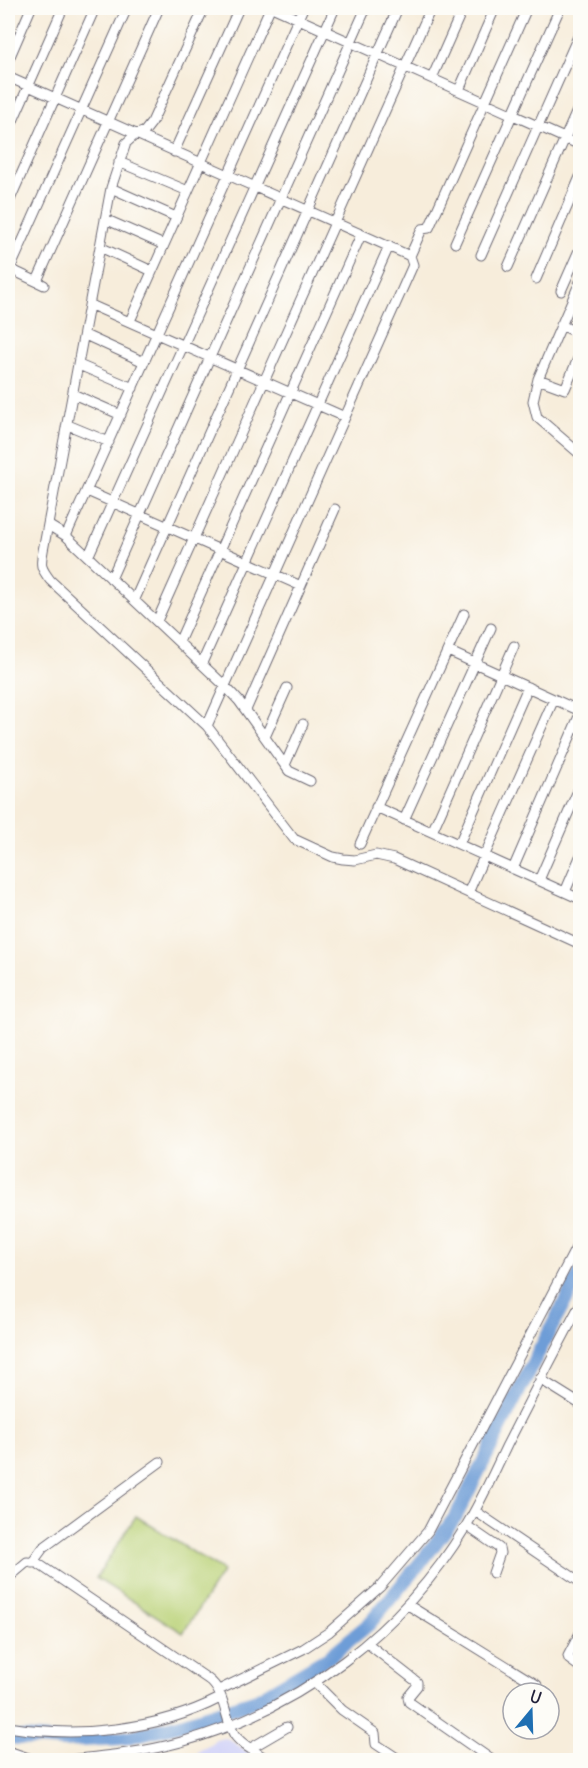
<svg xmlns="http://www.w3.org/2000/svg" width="588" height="1768" viewBox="0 0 588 1768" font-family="Delius,sans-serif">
  <rect width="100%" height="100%" fill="#fdfcf7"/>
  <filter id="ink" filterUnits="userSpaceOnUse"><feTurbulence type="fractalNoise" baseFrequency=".0167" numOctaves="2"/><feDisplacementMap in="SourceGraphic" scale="12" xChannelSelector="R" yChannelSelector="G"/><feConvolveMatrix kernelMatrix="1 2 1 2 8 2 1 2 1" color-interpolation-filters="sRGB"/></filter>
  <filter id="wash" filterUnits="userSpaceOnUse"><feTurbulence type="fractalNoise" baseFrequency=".008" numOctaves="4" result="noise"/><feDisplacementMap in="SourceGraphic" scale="24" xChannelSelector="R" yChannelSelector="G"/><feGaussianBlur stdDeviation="1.35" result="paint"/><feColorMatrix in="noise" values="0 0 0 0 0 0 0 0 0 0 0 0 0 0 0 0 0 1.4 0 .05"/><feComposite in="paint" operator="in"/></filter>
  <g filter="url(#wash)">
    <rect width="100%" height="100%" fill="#f7eddb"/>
    <path fill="#d6d7f8" d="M224,1738l5,1 30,21h-51l-8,-5 -3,5h-4l6,-9 17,-11z"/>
    <path fill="#bad278" stroke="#6e7a5a" stroke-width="1.5" d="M136,1516l87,55 -40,62 -87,-55z"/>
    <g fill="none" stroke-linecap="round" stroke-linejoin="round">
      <path stroke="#6e9dd7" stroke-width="14" d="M8,1737l53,4 63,-3 54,-13 79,-25 72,-43 40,-33 56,-67 31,-41 78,-155 46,-88"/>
    </g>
  </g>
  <g filter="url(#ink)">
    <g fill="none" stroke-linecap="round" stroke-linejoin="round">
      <g stroke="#6d6973" stroke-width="11">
        <path id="minor" d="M204,8l-52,114 -7,9 -10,4 -9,8 -15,45 -68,363c-3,15 -2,17 7,29l157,146 87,113 39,18 10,2 12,1 21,-5 18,4 186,85
          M274,8l306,137
          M8,61l23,-53
          M8,77l402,179
          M432,78l31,-70
          M459,90l36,-82
          M8,132l55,-124
          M174,152l65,-144
          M119,162l69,29
          M111,188l65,29
          M8,204l87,-196
          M105,219l59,26
          M455,243l105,-235
          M100,247l52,24
          M481,255l99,-223
          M508,267l72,-163
          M8,268l36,17
          M10,269l117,-261
          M536,279l44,-102
          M37,281l122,-273
          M580,282l-42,97 -5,22 4,16 43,37
          M561,291l19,-43
          M91,305l254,112
          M130,321l140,-313
          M561,325l19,9
          M85,335l59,27
          M79,365l54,23
          M538,379l27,10 15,-35
          M73,394l48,21
          M68,425l41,17
          M87,491l214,95
          M48,525l18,11 159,150 14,15 50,70 21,10
          M66,536l237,-528
          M88,557l247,-549
          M111,579l255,-571
          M135,599l263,-591
          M157,621l274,-613
          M179,642l182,-407
          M448,651l132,60
          M202,663l187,-417
          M246,710l89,-201
          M207,726l206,-461 -3,-9 12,-27 7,-1 98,-220
          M265,737l22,-49
          M285,765l18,-41
          M376,807l204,92
          M404,820l87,-192
          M432,832l82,-186
          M360,844l104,-230
          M459,844l69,-157
          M513,869l67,-155
          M539,880l41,-94
          M565,892l15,-35
          M468,893l86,-194
          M540,1379l40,25
          M475,1511l105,71
          M467,1526l32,22 1,5 -7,20
          M32,1563l11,-15 117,-86
          M8,1578l19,-16 10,1 171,116c17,12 16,37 26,55 7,11 24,19 34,26
          M408,1605l129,80
          M580,1633l-12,23 1,3 11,8
          M367,1643l50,39v4l-9,11 1,5 83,58
          M315,1683l27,27 33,23 1,11 24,16
          M219,1690l84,-41 26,-17 51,-45 48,-56 152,-291
          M8,1727c70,11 148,4 212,-29
          M251,1748l36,-21
          M8,1751l26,9
          M69,1760c38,-4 76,-8 112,-18 119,-33 222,-111 285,-216 16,-26 28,-54 41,-81 24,-47 48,-94 73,-140"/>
      </g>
      <use href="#minor" stroke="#fff" stroke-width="9"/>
    </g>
  </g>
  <rect width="588" height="1768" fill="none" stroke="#fdfcf7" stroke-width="30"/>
  <g transform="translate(531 1711) rotate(19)"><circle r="28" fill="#fdfcf7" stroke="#a5a5ac" stroke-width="1.5"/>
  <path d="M0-4.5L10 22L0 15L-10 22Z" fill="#1f6fb2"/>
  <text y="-9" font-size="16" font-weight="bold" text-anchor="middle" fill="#22223b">U</text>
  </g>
</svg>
